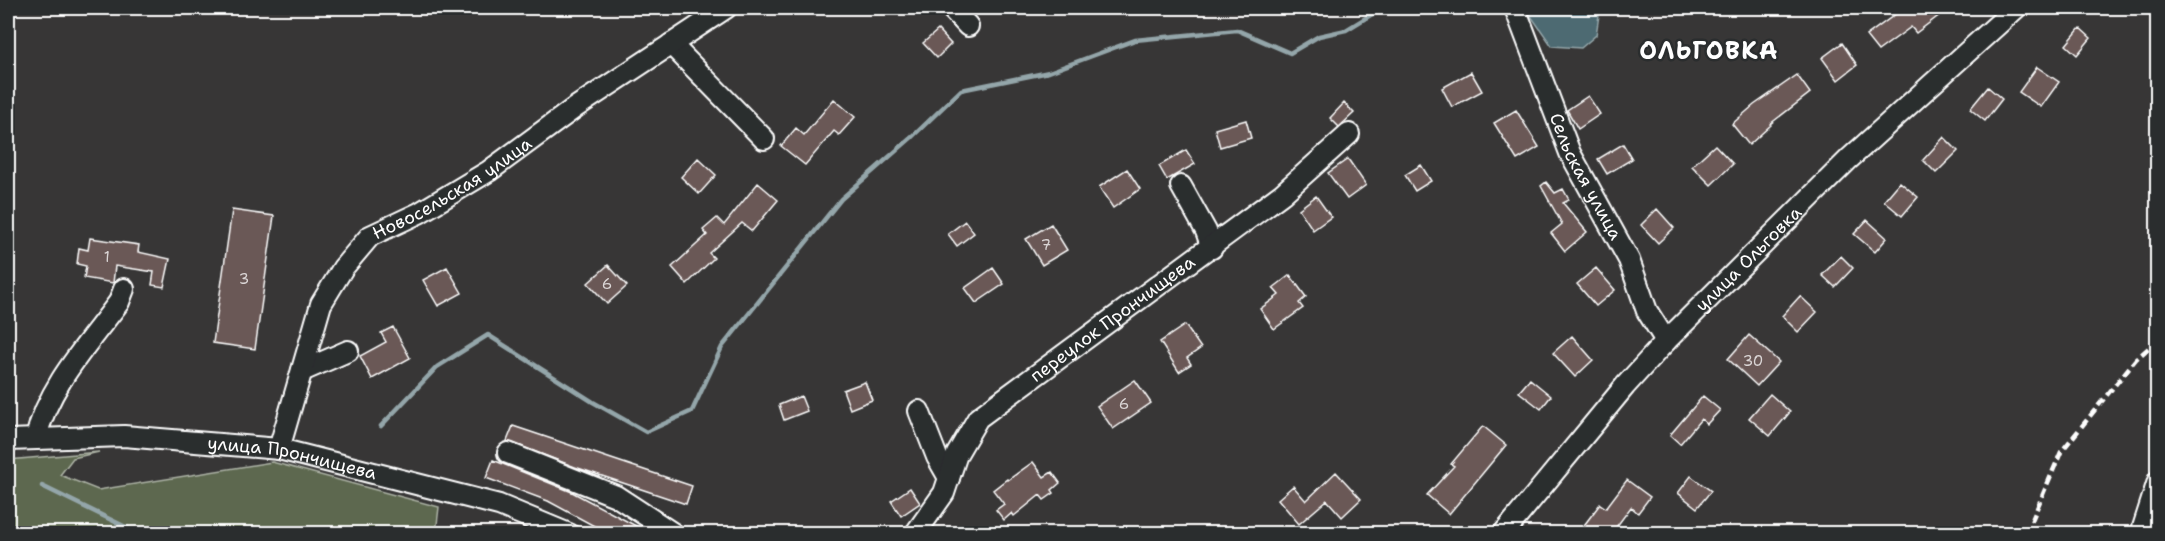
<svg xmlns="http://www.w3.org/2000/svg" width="2165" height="541" viewBox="0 0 2165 541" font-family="'Shantell Sans',sans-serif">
  <rect width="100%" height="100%" fill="#373636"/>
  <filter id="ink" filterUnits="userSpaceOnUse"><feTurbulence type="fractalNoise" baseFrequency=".0167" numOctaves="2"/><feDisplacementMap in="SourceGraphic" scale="12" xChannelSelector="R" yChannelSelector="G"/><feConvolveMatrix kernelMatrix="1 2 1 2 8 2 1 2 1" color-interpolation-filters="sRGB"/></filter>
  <g filter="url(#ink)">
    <path fill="#5d684f" stroke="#aeb4a7" stroke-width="1.5" d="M99,452l-26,6 -13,17 38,15 174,-28 167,45 -3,26h-428v-73z"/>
    <path fill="#4d6a72" stroke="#94a6aa" stroke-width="1.5" d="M1528,8h72l-4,27 -15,13 -29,-2 -21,-30z"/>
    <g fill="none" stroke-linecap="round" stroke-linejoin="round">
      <path stroke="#94a6aa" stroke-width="4.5" d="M381,426l56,-59 51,-32 105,67 53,30 46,-21 30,-64 119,-148 71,-62 49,-47 88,-18 86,-32 102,-10 53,23 29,-17 27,-6 36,-22
        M42,486l98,48"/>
    </g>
    <path fill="#6b5856" stroke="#fff" stroke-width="1.5" d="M1904,8h45l-33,25 -5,-6 -33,24 -12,-15z
      M2080,28l11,10 -14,17 -11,-10z
      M938,30l13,14 -14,14 -14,-15z
      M1842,43l15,22 -19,15 -16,-22z
      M2037,67l22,15 -18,25 -22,-15z
      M1471,72l11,19 -30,16 -10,-19z
      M1797,75l13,18 -40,31 1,1 -22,20 -17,-21 22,-19z
      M1988,87l14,12 -17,22 -15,-12z
      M1588,96l12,18 -22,15 -11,-19z
      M834,99l21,18 -16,18 -5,-4 -29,34 -24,-19 15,-18 8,7z
      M1344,103l10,10 -15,14 -9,-9z
      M1516,110l23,37 -22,13 -23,-37z
      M1246,120l5,18 -31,9 -5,-18z
      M1944,137l14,14 -22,22 -13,-13z
      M1623,144l9,15 -25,15 -9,-15z
      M1715,145l18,19 -22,21 -19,-19z
      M1186,150l9,14 -28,16 -8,-14z
      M698,158l18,17 -17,19 -18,-17z
      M1348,159l18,26 -19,14 -19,-26z
      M1421,165l10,16 -16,10 -10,-16z
      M1127,169l13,20 -27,19 -14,-21z
      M1546,182l9,11 8,-4 6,11 -6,3 24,29 -22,19 -14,-18 11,-9 -21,-38z
      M1900,182l18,15 -16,19 -18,-15z
      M758,183l20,17 -26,31 -10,-8 -33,30 5,5 -27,26 -15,-17 35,-32 -4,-5 14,-12 7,7z
      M1316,196l15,21 -18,13 -14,-21z
      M1657,209l17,19 -16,15 -17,-18z
      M232,210l42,6 -19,133 -42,-6z
      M1867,220l20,18 -12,14 -21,-18z
      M965,221l9,12 -17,13 -9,-12z
      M1051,224l16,26 -25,15 -16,-26z
      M90,238l49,7 -1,7 32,7 -6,28 -12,-2 2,-13 -39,-6 -2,17 -29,-5 2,-12 -9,-2 2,-16 9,2z
      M1841,256l12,12 -18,19 -13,-12z
      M608,265l19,21 -20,18 -19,-21z
      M447,267l15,26 -24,13 -15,-26z
      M993,268l11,16 -28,19 -11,-15z
      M1596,268l19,22 -19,16 -19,-22z
      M1290,275l16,22 -7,6 4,5 -29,21 -14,-20 19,-14 -6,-7z
      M1800,296l17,16 -19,20 -16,-16z
      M1185,325l16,23 -14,10 4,6 -12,8 -19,-30z
      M393,327l17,31 -38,21 -12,-23 26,-14 -5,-9z
      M1749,335l30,27 -22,24 -29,-27z
      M1572,336l21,24 -18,17 -22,-24z
      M1530,379l21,17 -10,13 -22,-17z
      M1135,380l16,23 -38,26 -16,-23z
      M865,382l7,18 -22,9 -7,-19z
      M1770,394l20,18 -20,24 -21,-18z
      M801,396l6,15 -23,9 -5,-15z
      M1703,396l17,14 -13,14 -6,-5 -21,25 -10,-9z
      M513,426l179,60 -6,18 -111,-37 -68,-26z
      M1483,426l23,19 -57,69 -22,-19 27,-29 -3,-2z
      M493,460l79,32 79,42h-42l-61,-33 -62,-23z
      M1033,462l11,15 8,-5 8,11 -8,7 2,3 -10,7 -4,-5 -26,21 -2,-3 -8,7 -8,-10 8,-6 -11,-14 14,-11 1,1z
      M1336,472l25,27 -19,18 -15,-17 -28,24 -21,-25 15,-13 13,15z
      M1691,476l20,15 -14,17 -19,-15z
      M1627,480l23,17 -12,16 -7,-6 -20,27h-22l-7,-6 18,-24 6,4z
      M910,488l10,15 -19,13 -10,-15z"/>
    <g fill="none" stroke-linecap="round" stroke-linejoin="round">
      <g stroke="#fff" stroke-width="24">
        <g id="minor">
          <path d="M951,8l17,18"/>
          <path id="s1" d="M1515,8l55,145 59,107 18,51 19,30"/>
          <path d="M671,44l93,95"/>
          <path d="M1181,186l25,45 6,17"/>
          <path d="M302,371l46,-20"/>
          <path d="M919,411l18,46 12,21"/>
          <path d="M36,438c12,-52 52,-94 83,-136l5,-13"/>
          <path id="s2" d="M8,440l116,-4 155,13 220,56 70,29"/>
          <path id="s3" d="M279,449l42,-145 22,-36 27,-32 49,-23 70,-42 87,-64 150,-99"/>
          <path d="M508,453l108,43 58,38"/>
          <path id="s4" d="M915,534l29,-41 13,-39 21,-36 304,-224 67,-60"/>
          <path id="s5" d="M1503,534l122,-148 41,-45 183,-182 167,-151"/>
          <path d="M2141,534l17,-53"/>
        </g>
      </g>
      <use href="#minor" stroke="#2a2d2e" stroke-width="20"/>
      <path stroke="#fff" stroke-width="4.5" stroke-dasharray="9 4.5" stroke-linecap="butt" d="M2026,534l35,-82 75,-93 22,-19"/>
    </g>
  </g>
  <g text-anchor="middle" stroke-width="5" stroke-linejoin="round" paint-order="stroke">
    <g font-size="15" fill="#dad5d5">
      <text x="1046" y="250">7</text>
      <text x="107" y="262">1</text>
      <text x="244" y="284">3</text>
      <text x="607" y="289">6</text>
      <text x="1753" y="366">30</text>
      <text x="1124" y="409">6</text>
    </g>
    <g font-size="18" fill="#fff" stroke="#2a2d2e">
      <text dy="6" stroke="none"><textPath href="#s1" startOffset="183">Сельская улица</textPath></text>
      <text dy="6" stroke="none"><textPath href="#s3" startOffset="330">Новосельская улица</textPath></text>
      <text dy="6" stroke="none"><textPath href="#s5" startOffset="369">улица Ольговка</textPath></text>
      <text dy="6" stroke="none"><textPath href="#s4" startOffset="300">переулок Прончищева</textPath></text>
      <text dy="6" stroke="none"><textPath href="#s2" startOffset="286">улица Прончищева</textPath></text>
    </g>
    <g font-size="24" font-weight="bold" letter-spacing="1.5" fill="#fff" stroke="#2a2d2e">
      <text x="1709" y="59">ОЛЬГОВКА</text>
    </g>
  </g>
  <rect width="2165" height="541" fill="none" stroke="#2a2d2e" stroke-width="30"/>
  <rect x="15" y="15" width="2135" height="511" fill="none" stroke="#fff" stroke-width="2" filter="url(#ink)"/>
</svg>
